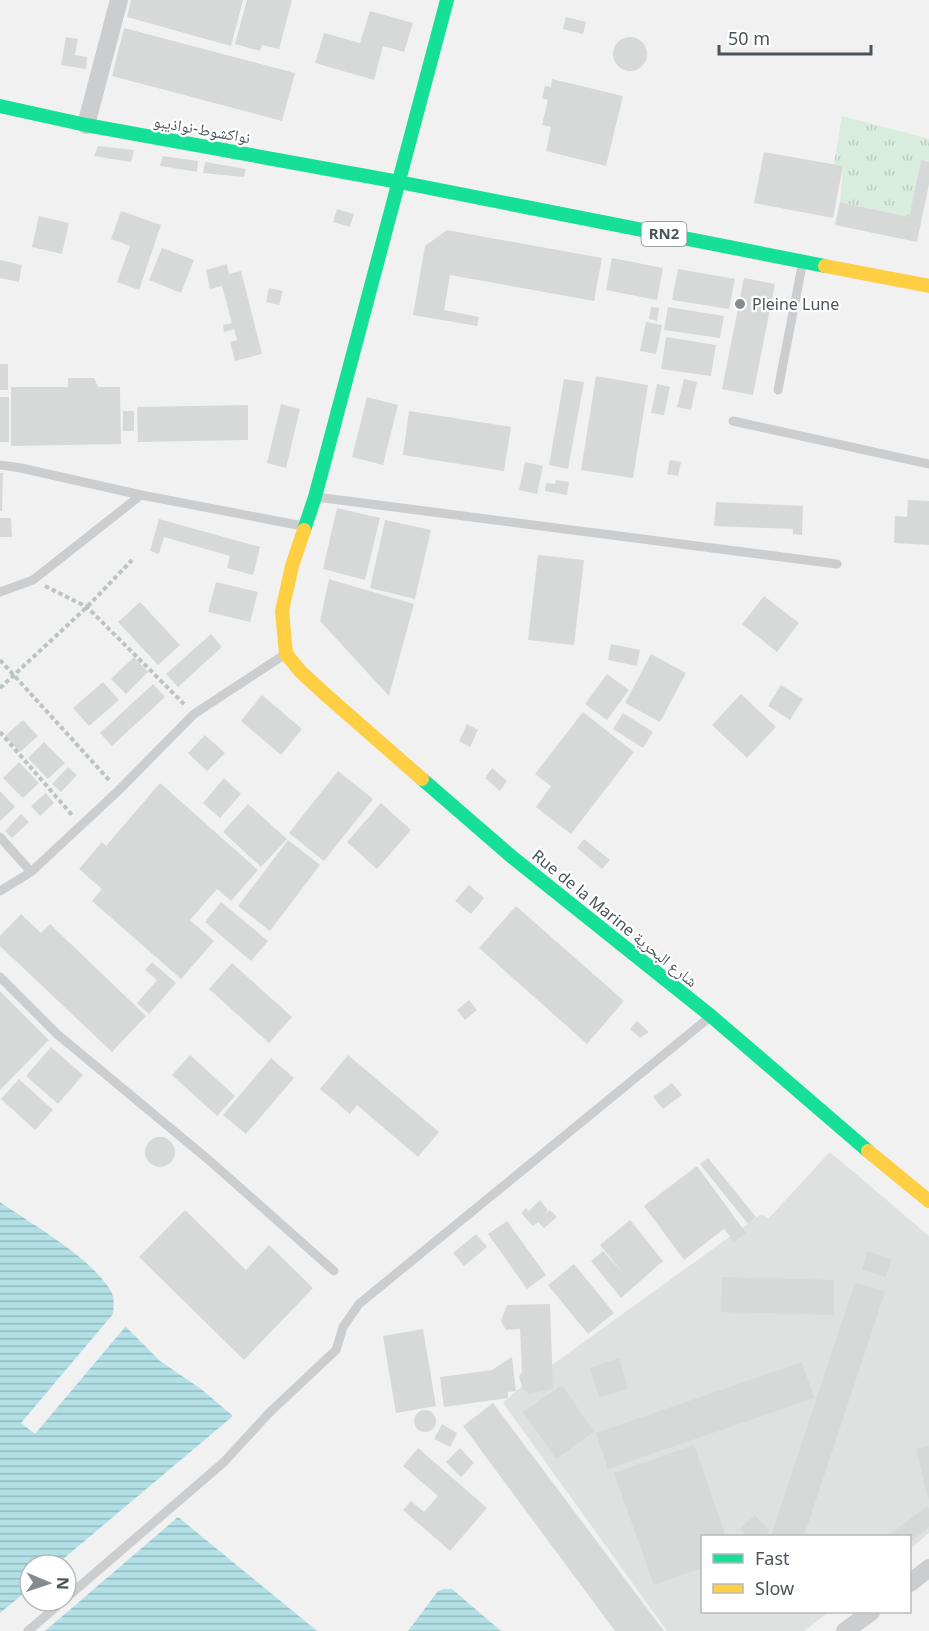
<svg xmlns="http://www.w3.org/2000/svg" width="929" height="1631" viewBox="0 0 929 1631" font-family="'Noto Sans','Noto Naskh Arabic',sans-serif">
  <defs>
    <pattern id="grass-tufts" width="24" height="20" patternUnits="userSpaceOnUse" patternTransform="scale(1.5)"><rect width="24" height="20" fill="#d9eddf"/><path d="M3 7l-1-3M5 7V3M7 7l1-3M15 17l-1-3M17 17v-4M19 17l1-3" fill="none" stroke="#bccdc2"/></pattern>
    <pattern id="water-rules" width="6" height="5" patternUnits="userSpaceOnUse" patternTransform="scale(1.5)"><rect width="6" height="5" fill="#b2e0e6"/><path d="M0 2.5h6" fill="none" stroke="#93b8bd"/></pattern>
  </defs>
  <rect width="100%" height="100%" fill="#f1f1f1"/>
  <path fill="#dfe0e0" d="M830,1152l99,84v297l-19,16v-13h-208v76h127l-25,19h-137l-164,-228 13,-12 241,-174 5,-3 6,5z"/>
  <path fill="url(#grass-tufts)" d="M842,116l87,23v23l-8,-2 -12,57 -69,-15 3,-35 -9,-3z"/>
  <path fill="url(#water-rules)" d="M0,1202c33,23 87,53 109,86 6,8 5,16 4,26l47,47 41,28 32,27 -177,149h-26v23l-30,25z
    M178,1517l139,114h-272z
    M444,1589h8l49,42h-93l30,-40z"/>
  <path fill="#f1f1f1" d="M113,1314l13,12 -91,108 -14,-11z"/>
  <path fill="#d7d9d9" d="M131,0h112l-12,46 -104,-29z
    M247,0h45l-13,49 -17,-4 -2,6 -25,-7z
    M370,11l43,12 -9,29 -21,-6 -9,34 -59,-17 9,-30 36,10z
    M566,17l20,5 -3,12 -20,-5z
    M124,28l171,45 -13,48 -170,-45z
    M613 54a17 17 0 1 1 34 0a17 17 0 1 1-34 0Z
    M66,37l12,2 -3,16 12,2 -1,12 -25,-4z
    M552,79l71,17 -17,70 -60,-15 5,-24 -9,-2 6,-25 -6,-2 3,-12 6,1z
    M98,146l36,4 -3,12 -37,-6z
    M764,152l79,14 -10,52 -79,-15z
    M163,156l35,5 -1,11 -37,-6z
    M921,160l8,2v22l-12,58 -82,-17 5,-23 69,15z
    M205,162l41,7 -2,8 -41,-4z
    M337,209l17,5 -4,13 -17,-5z
    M121,211l40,14 -22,65 -22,-8 13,-36 -19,-7z
    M39,216l30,7 -7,31 -30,-7z
    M447,230l155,28 -8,43 -144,-26 -6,35 35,7 -2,9 -64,-11 12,-69z
    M162,248l32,12 -13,33 -32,-13z
    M612,258l51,10 -6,32 -51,-10z
    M0,260l22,5 -3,17 -19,-4z
    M227,264l2,10 12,-3 21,83 -27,7 -5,-19 7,-2 -3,-11 -10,3 -1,-7 9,-2 -10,-37 -12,3 -4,-19z
    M678,269l57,10 -6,30 -57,-9z
    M744,278l31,6 -22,111 -31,-6z
    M269,288l14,3 -4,14 -13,-3z
    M651,307l8,1 -2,13 -8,-2z
    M668,307l56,9 -4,22 -56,-8z
    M646,322l16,3 -6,29 -16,-3z
    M666,337l50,8 -5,31 -50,-7z
    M0,364h8v26h-8z
    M596,376l52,9 -15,93 -52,-8z
    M68,378h26l4,9h22l1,57 -110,2v-59h57z
    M564,379l20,3 -16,87 -19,-4z
    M684,379l13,3 -6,28 -14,-3z
    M657,384l13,3 -6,28 -13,-2z
    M0,397h9v45h-9z
    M367,397l31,8 -15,60 -31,-8z
    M281,404l19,5 -14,59 -19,-5z
    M248,405v35l-110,2 -1,-35z
    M123,411h11v20h-11z
    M409,411l102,16 -7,44 -101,-16z
    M670,460l11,2 -3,14 -11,-2z
    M525,462l18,4 -6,28 -18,-4z
    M0,473h3l-1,38h-2z
    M556,480l13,2 -2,13 -22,-4 1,-8 9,1z
    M908,500l21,1v44l-35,-2 1,-27 12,1z
    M716,502l87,4 -1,29 -9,-1v-5l-79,-3z
    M337,508l43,10 -15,62 -42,-11z
    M0,518h11l1,19h-12z
    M159,519l101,28 -7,28 -26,-7 3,-12 -66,-19 -5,17 -9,-3z
    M385,520l46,10 -16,69 -45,-11z
    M538,555l46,5 -10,85 -46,-5z
    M329,579l85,25 -25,92 -69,-75z
    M216,582l42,10 -8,30 -42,-10z
    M764,596l35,27 -22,29 -35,-28z
    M140,602l40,43 -22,20 -40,-43z
    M211,634l11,13 -44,40 -12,-13z
    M611,644l29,6 -3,16 -29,-6z
    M651,654l35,19 -26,49 -35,-19z
    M134,657l14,15 -22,22 -15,-15z
    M607,674l22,16 -22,30 -22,-16z
    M103,682l16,18 -30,26 -16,-18z
    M153,684l12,13 -53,49 -12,-13z
    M781,685l22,14 -13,21 -22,-14z
    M741,694l35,33 -29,31 -35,-33z
    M262,695l40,34 -21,26 -40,-34z
    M583,712l51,40 -63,82 -35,-27 15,-21 -16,-12z
    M623,713l30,19 -10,16 -30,-19z
    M23,720l15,16 -18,16 -15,-16z
    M467,724l11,6 -8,17 -11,-6z
    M205,735l20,18 -18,18 -19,-18z
    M44,742l21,21 -17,16 -20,-21z
    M19,762l20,21 -16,15 -20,-20z
    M68,767l9,8 -16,17 -9,-8z
    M492,768l15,13 -7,10 -15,-13z
    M338,771l35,28 -49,62 -35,-28z
    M224,778l17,16 -21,24 -17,-15z
    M160,783l98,87 -27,31 -14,-12 -27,31 24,21 -33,38 -89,-78 10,-12 -23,-20 23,-27 4,4z
    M0,791l15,16 -15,14z
    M46,793l8,10 -14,13 -9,-10z
    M381,803l30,27 -34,39 -30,-27z
    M248,804l39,35 -26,28 -38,-35z
    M21,814l8,8 -17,16 -7,-7z
    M584,839l26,21 -8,9 -25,-21z
    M288,840l32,25 -50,66 -32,-25z
    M469,885l15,13 -13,16 -16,-13z
    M221,902l47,39 -17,20 -46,-39z
    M516,906l108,95 -37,43 -108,-96z
    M21,914l20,19 9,-9 96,92 -34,36 -112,-106v-10z
    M152,962l24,21 -27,31 -12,-11 20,-23 -12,-10z
    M232,963l60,54 -23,26 -60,-54z
    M0,991l49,49 -49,50z
    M469,1000l8,10 -12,10 -8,-10z
    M637,1021l12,11 -9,6 -10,-9z
    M51,1047l32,28 -25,29 -32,-28z
    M190,1055l45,41 -18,20 -45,-41z
    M348,1055l91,77 -21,25 -61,-52 -7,9 -30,-25z
    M271,1058l23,20 -48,56 -23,-19z
    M19,1079l34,31 -18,20 -34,-31z
    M672,1083l10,12 -19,14 -10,-12z
    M145 1152a15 15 0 1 1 30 0a15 15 0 1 1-30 0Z
    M708,1158l48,59 -8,7 -48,-60z
    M697,1166l49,67 -12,9 -10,-13 -40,31 -40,-54z
    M540,1200l8,10 -4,5 6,-5 7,7 -13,11 -6,-6 -5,4 -12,-13 5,-5 3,3z
    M185,1210l61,60 23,-25 44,43 -69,72 -105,-103z
    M630,1220l33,41 -42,37 -30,-37 12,-10 21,23 -24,-29z
    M507,1221l39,54 -19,14 -39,-55z
    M476,1234l11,13 -23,19 -11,-13z
    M867,1251l24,8 -5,18 -24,-7z
    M574,1264l40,49 -26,21 -40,-49z
    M722,1277l112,3v35l-113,-3z
    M855,1282l30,10 -81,244h-33z
    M550,1304l3,85 -24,5 -7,-7 -3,-10 3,-6 -2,-42 -14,1 -5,-9 6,-16z
    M423,1329l13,77 -40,7 -13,-77z
    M512,1357l4,34 -8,1v6l-64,9 -4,-30 52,-7z
    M619,1358l9,30 -29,10 -9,-30z
    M802,1362l12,36 -206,71 -12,-36z
    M562,1385l32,47 -38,27 -33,-47z
    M493,1403l171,228h-49l-152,-205z
    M414 1421a11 11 0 1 1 22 0a11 11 0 1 1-22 0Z
    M442,1424l15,9 -7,14 -16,-8z
    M694,1445l32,91h-24v32l-48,17 -40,-112z
    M929,1446v52h-1l-12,-49z
    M418,1448l69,60 -37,43 -47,-41 8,-9 13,11 14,-16 -35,-30z
    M460,1448l14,15 -13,14 -15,-15z
    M927,1506l2,3v18l-19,15v-6h-22z
    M755,1515l15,16 -6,5h-18l-6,-7z"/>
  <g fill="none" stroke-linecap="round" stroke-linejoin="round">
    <path stroke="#bbc4c1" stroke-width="4" stroke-dasharray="4.5 3" stroke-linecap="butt" d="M45,586l42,21 97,97
      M0,660l110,121
      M0,688l87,-81 45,-47
      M0,732l72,83"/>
    <path stroke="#cbcdcf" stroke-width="9" d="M778,390l24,-124
      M733,421l196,43
      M0,465l21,3 120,27 162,31
      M316,497l521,67
      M0,592l33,-12 108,-85
      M0,837l31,35
      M0,891l31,-19 87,-81 76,-77 90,-59
      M0,977l57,57 153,127 124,110
      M66,1598l158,-136 45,-49 67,-63 7,-23 16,-23 352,-288
      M28,1631l35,-30"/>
    <path stroke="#cbcdcf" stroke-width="18" d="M86,125l33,-125
      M910,1583l19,-15
      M845,1631l26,-19"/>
    <path stroke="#16e098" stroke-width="14" d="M0,106l86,19 313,57
      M399,182l426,84
      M304,530l11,-33 132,-497
      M422,779l90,78 199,159 157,135"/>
    <path stroke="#ffcf43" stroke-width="14" d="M825,266l104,20
      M304,530l-12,36 -10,45 4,43 15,18 25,23 96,84
      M868,1151l61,50"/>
  </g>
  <circle fill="#848c90" stroke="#fff" stroke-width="2" cx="740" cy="304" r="6"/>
  <g text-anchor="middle" stroke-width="4.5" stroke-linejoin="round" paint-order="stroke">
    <rect fill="#fff" stroke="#80888c" stroke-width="1.5" x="641.5" y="222" width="45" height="24" rx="4.5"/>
    <g font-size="15" font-weight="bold" fill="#4a555b">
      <text x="664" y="239">RN2</text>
    </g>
    <g font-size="16" fill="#4a555b" stroke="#fff">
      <text transform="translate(202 129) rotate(10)" y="6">نواكشوط-نواذيبو</text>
      <text transform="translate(615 918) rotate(39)" y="6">Rue de la Marine شارع البحرية</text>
    </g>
    <g font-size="16" fill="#4a555b" stroke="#fff" text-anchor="start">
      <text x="752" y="310">Pleine Lune</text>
    </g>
  </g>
  <rect x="701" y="1535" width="210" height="78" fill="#ffffff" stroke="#b7bbbd" stroke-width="1.5"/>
  <rect x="713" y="1554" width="30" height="9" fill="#16e098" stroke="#b7bbbd" stroke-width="1.5"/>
  <text x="755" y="1565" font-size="18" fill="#4a555b">Fast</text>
  <rect x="713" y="1584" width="30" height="9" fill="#ffcf43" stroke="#b7bbbd" stroke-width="1.5"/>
  <text x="755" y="1595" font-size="18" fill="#4a555b">Slow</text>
  <g transform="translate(48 1583) rotate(92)"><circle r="28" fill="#ffffff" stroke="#b7bbbd" stroke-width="1.5"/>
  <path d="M0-4.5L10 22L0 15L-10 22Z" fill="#848c90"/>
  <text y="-9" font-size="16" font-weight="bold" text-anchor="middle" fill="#4a555b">N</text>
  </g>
  <path d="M719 45v9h152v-9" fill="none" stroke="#4a555b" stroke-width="3"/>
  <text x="728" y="45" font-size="18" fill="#4a555b" stroke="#ffffff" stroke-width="4.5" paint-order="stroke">50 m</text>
</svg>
